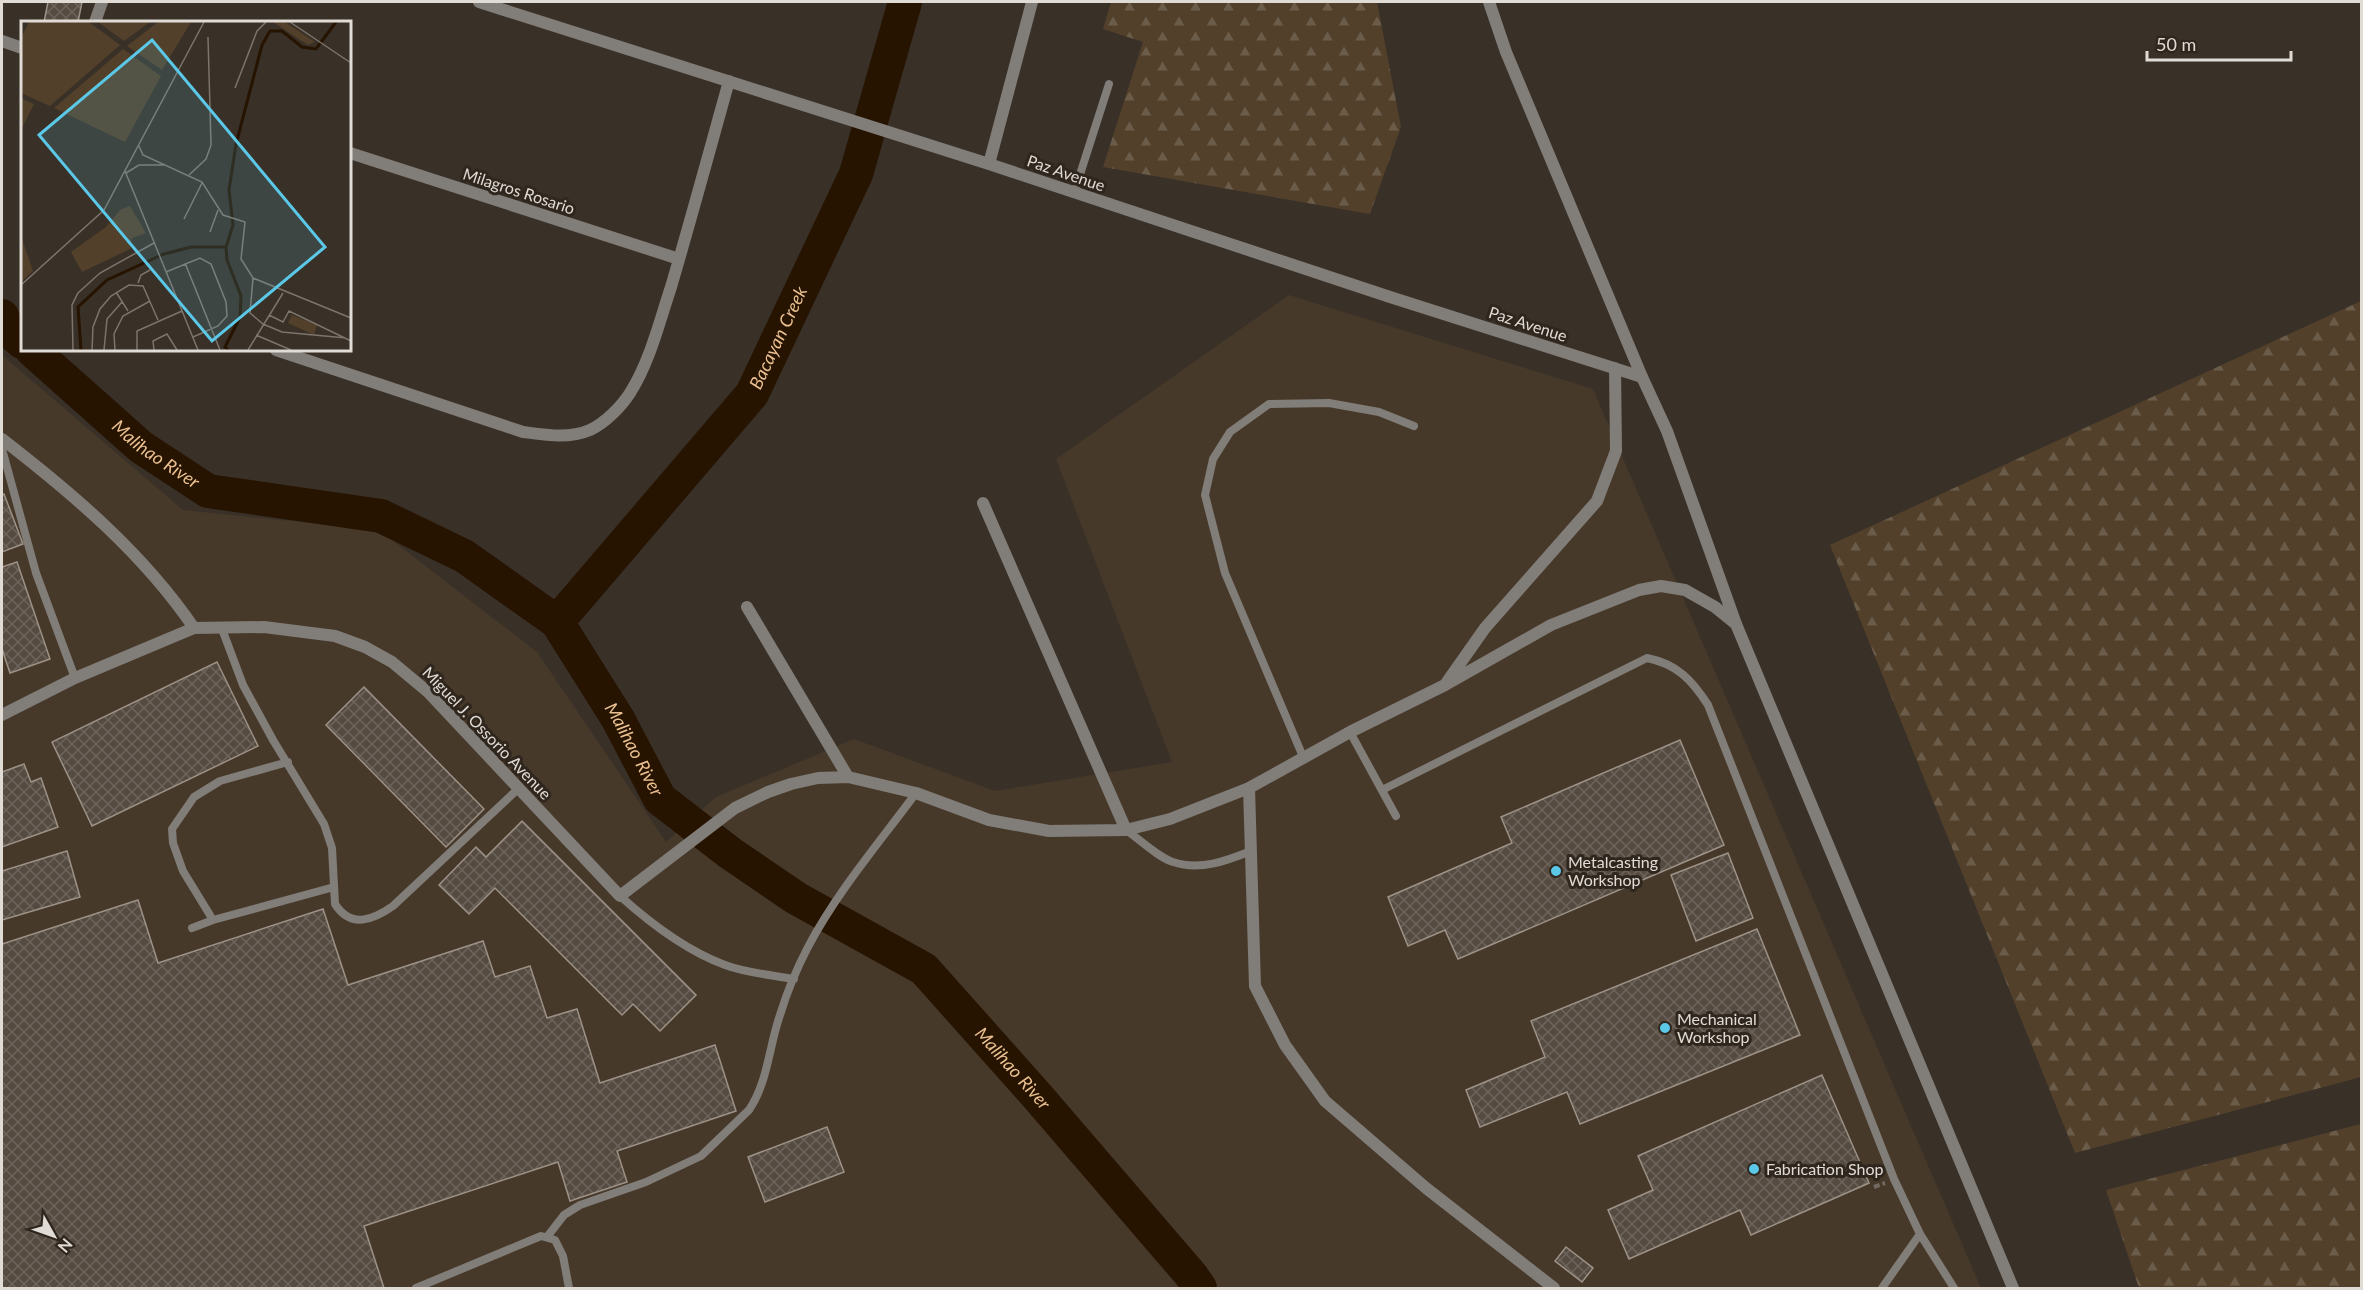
<svg xmlns="http://www.w3.org/2000/svg" width="2363" height="1290" viewBox="0 0 2363 1290" font-family="Lato,sans-serif">
  <defs>
    <pattern id="forest-firs" width="22" height="20" patternUnits="userSpaceOnUse" patternTransform="scale(1.5)"><rect width="22" height="20" fill="#52402b"/><path d="M5 1l3.5 6h-7zM16 11l3.5 6h-7z" fill="#6b5b49"/></pattern>
    <pattern id="building-cross-hatch" width="8" height="8" patternUnits="userSpaceOnUse" patternTransform="scale(1.5)"><rect width="8" height="8" fill="#554b41"/><path d="M0 0l8 8M0 8l8-8" fill="none" stroke="#6d645c"/></pattern>
  </defs>
  <rect width="100%" height="100%" fill="#393027"/>
  <path fill="#47392a" d="M1289,295l304,94 388,899h-1979v-933l181,155 196,20 158,122 129,190 50,-45 138,-58 141,52 177,-29 -116,-303z"/>
  <path fill="url(#forest-firs)" d="M1111,2h266l24,125 -31,87 -267,-47 40,-125 -40,-13z
    M2361,301v776l-286,76 -245,-608z
    M2361,1124v164h-222l-33,-98z"/>
  <g fill="none" stroke-linecap="round" stroke-linejoin="round">
    <g stroke="#261300" stroke-width="34">
      <path d="M2,316l5,13 15,13"/>
      <path id="s1" d="M32,350l109,97 67,44 173,25 83,40 93,66 61,97 42,80 70,54 66,45 128,71 114,128 153,178 9,13"/>
      <path id="s2" d="M557,622l195,-228 104,-220 49,-172"/>
    </g>
  </g>
  <path fill="url(#building-cross-hatch)" stroke="#9d9287" stroke-width="1.5" d="M48,2h34l-4,20h-34z
    M4,494l19,50 -21,8v-57z
    M17,562l33,97 -40,14 -8,-24v-82z
    M217,662l41,84 -166,80 -40,-84z
    M364,687l120,122 -38,38 -120,-122z
    M1680,740l44,105 -266,114 -13,-29 -37,16 -20,-49 124,-54 -11,-26z
    M24,764l7,18 10,-4 17,49 -56,20v-75z
    M522,821l174,174 -36,36 -27,-27 -11,11 -127,-127 -26,26 -30,-29 37,-38 10,10z
    M67,851l13,46 -78,23v-49z
    M1728,853l25,65 -57,23 -25,-66z
    M138,900l20,63 165,-54 25,76 135,-44 12,36 35,-11 17,52 30,-9 23,74 115,-38 21,66 -119,40 10,31 -57,19 -12,-39 -194,64 20,62h-382v-344z
    M1757,929l43,106 -220,89 -13,-32 -87,35 -14,-37 79,-33 -14,-36z
    M1822,1075l47,108 -118,52 -11,-25 -111,49 -21,-49 45,-20 -15,-34z
    M827,1127l17,45 -79,30 -17,-45z
    M1566,1247l27,21 -11,14 -27,-21z"/>
  <g fill="none" stroke-linecap="round" stroke-linejoin="round">
    <path stroke="#726a62" stroke-width="4" stroke-dasharray="6 3" stroke-linecap="butt" d="M1874,1187l11,-4"/>
    <path stroke="#817d78" stroke-width="8" d="M1074,193l35,-109
      M2,449l34,124 39,105
      M222,629l21,56 30,55 51,84 8,24 3,56c16,25 38,16 58,2l126,-118
      M1350,732l46,84
      M1304,759l-79,-186 -20,-78 8,-36 17,-27 39,-28 60,-1 50,9 35,14
      M1382,790l265,-132c30,6 45,22 61,47l186,474 26,55 34,54
      M1126,830c13,9 33,28 47,32 27,9 53,-1 78,-11
      M620,896c30,27 67,55 105,69 21,8 47,10 69,14
      M213,920l-30,-49 -10,-28 -1,-14 22,-32 26,-16 68,-19
      M192,928l21,-8 121,-33
      M547,1237l17,-22 16,-10 66,-23 55,-26 48,-46c19,-28 20,-64 31,-95 7,-23 17,-47 28,-68 29,-55 71,-104 108,-154
      M416,1288l125,-52 14,4 8,16 6,32
      M1882,1288l38,-54"/>
    <path stroke="#817d78" stroke-width="12" d="M479,2l510,162 401,133 252,80
      M95,22l7,-20
      M2,41l20,7
      M350,153l329,106
      M989,164l43,-162
      M276,350l247,82c23,3 46,7 67,-2 15,-7 31,-23 40,-37 20,-32 29,-70 41,-106 20,-68 39,-138 58,-206
      M2,439c71,55 141,114 192,189
      M983,503l143,327
      M747,607l101,170
      M1447,682l38,-54 112,-127 19,-50 -1,-83
      M2,715l73,-37 119,-50 70,-1 71,9 30,11 27,15 36,30 192,204 115,-88 33,-16 23,-8 27,-6 30,-1 68,16 73,27 60,11 77,-1 44,-11 79,-31 101,-56 95,-47 106,-60 88,-35 22,-4 24,4 30,17 21,17
      M1249,788l6,198 30,59 40,56 101,87 128,100"/>
    <path stroke="#817d78" stroke-width="12" d="M1489,2l17,50 136,325 25,54 69,193 277,664"/>
  </g>
  <g fill="#5bc8e7" stroke="#2f261d" stroke-width="2">
    <circle cx="1556" cy="871" r="6"/>
    <circle cx="1665" cy="1028" r="6"/>
    <circle cx="1754" cy="1169" r="6"/>
  </g>
  <g text-anchor="middle" stroke-width="6" stroke-linejoin="round" paint-order="stroke">
    <g font-size="16" fill="#e1dbd5" stroke="#2f261d">
      <text transform="translate(1066 173) rotate(19)" y="6">Paz Avenue</text>
      <text transform="translate(519 191) rotate(18)" y="6">Milagros Rosario</text>
      <text transform="translate(1528 324) rotate(18)" y="6">Paz Avenue</text>
      <text transform="translate(487 733) rotate(46)" y="6">Miguel J. Ossorio Avenue</text>
    </g>
    <g font-size="16" fill="#e1dbd5" stroke="#2f261d" text-anchor="start">
      <text x="1568" y="868">Metalcasting<tspan x="1568" dy="18">Workshop</tspan></text>
      <text x="1677" y="1025">Mechanical<tspan x="1677" dy="18">Workshop</tspan></text>
      <text x="1766" y="1175">Fabrication Shop</text>
    </g>
    <g font-size="18" font-style="italic" fill="#eac090" stroke="#2f261d">
      <text dy="6" stroke="none"><textPath href="#s2" startOffset="362">Bacayan Creek</textPath></text>
      <text dy="6" stroke="none"><textPath href="#s1" startOffset="162">Malihao River</textPath></text>
      <text dy="6" stroke="none"><textPath href="#s1" startOffset="756">Malihao River</textPath></text>
      <text dy="6" stroke="none"><textPath href="#s1" startOffset="1260">Malihao River</textPath></text>
    </g>
  </g>
  <g transform="translate(21 21)">
    <rect width="330" height="330" fill="#393027"/>
    <path d="M271,294l25,10 -3,10 -26,-12z" fill="#52402b"/>
    <path d="M8,1h60l31,23 -70,61 -29,-13v-55zM77,1h52l-26,19zM137,1h33l-29,48 -35,-24zM252,1h12l30,20 -7,3zM102,28l38,27 -36,66 -71,-34zM0,77l13,6 -13,26zM109,185l16,27 -14,5 -2,11 -48,23 -11,-20 35,-25 14,-17zM0,215l12,35 -12,11z" fill="#52402b"/>
    <path fill="none" stroke="#261300" stroke-width="3" d="M60,329l-3,-43 29,-27 57,-26 27,-7h35M207,329l-3,-3 15,-30 1,-21 -14,-36 -1,-13 7,-22 -4,-35 7,-46 26,-99 8,-14h12l20,16 14,2 20,-27"/>
    <path fill="none" stroke="#7c746d" stroke-width="1.5" d="M269,1l61,41M214,67l22,-57 9,-9M118,125l4,9 59,27 21,33 22,7 -4,37 12,19 98,40M104,150l73,179M105,152l13,-8h25M168,154l17,-16 5,-14 -3,-108M163,198l18,-36M189,211l8,-22M164,242l35,87M145,251l34,-14 11,6 15,38 1,14 -9,10 -25,11M232,257l-3,35 13,11 19,8 64,6M117,262l3,-8 9,-5M0,264l83,-75 100,-188M95,271l12,19M248,294l14,7 6,-11 62,30M235,314l35,15M52,329l-1,-45 6,-12 22,-20 54,-30M71,329l1,-23 7,-18 11,-13 18,-11 14,1 15,34M83,329l3,-31 15,-17M94,329l-1,-16 9,-18 27,-15M116,329v-19l45,-20M133,329l-1,-9 14,-7 10,16M227,329l35,-57"/>
    <path fill="#5bc8e7" fill-opacity="0.15" stroke="#5bc8e7" stroke-width="3" d="M131,19l173,207 -113,94 -173,-206z"/>
    <rect width="330" height="330" fill="none" stroke="#e1dbd5" stroke-width="3"/>
  </g>
  <rect width="2363" height="1290" fill="none" stroke="#e1dbd5" stroke-width="6"/>
  <g transform="translate(54 1236) rotate(130)" stroke="#2f261d" stroke-width="4.5" paint-order="stroke">
  <path d="M0-4.5L10 22L0 15L-10 22Z" fill="#e1dbd5"/>
  <text y="-9" font-size="16" font-weight="bold" text-anchor="middle" fill="#e1dbd5">N</text>
  </g>
  <path d="M2147 51v9h144v-9" fill="none" stroke="#e1dbd5" stroke-width="3"/>
  <text x="2156" y="51" font-size="18" fill="#e1dbd5" stroke="#2f261d" stroke-width="4.5" paint-order="stroke">50 m</text>
</svg>
